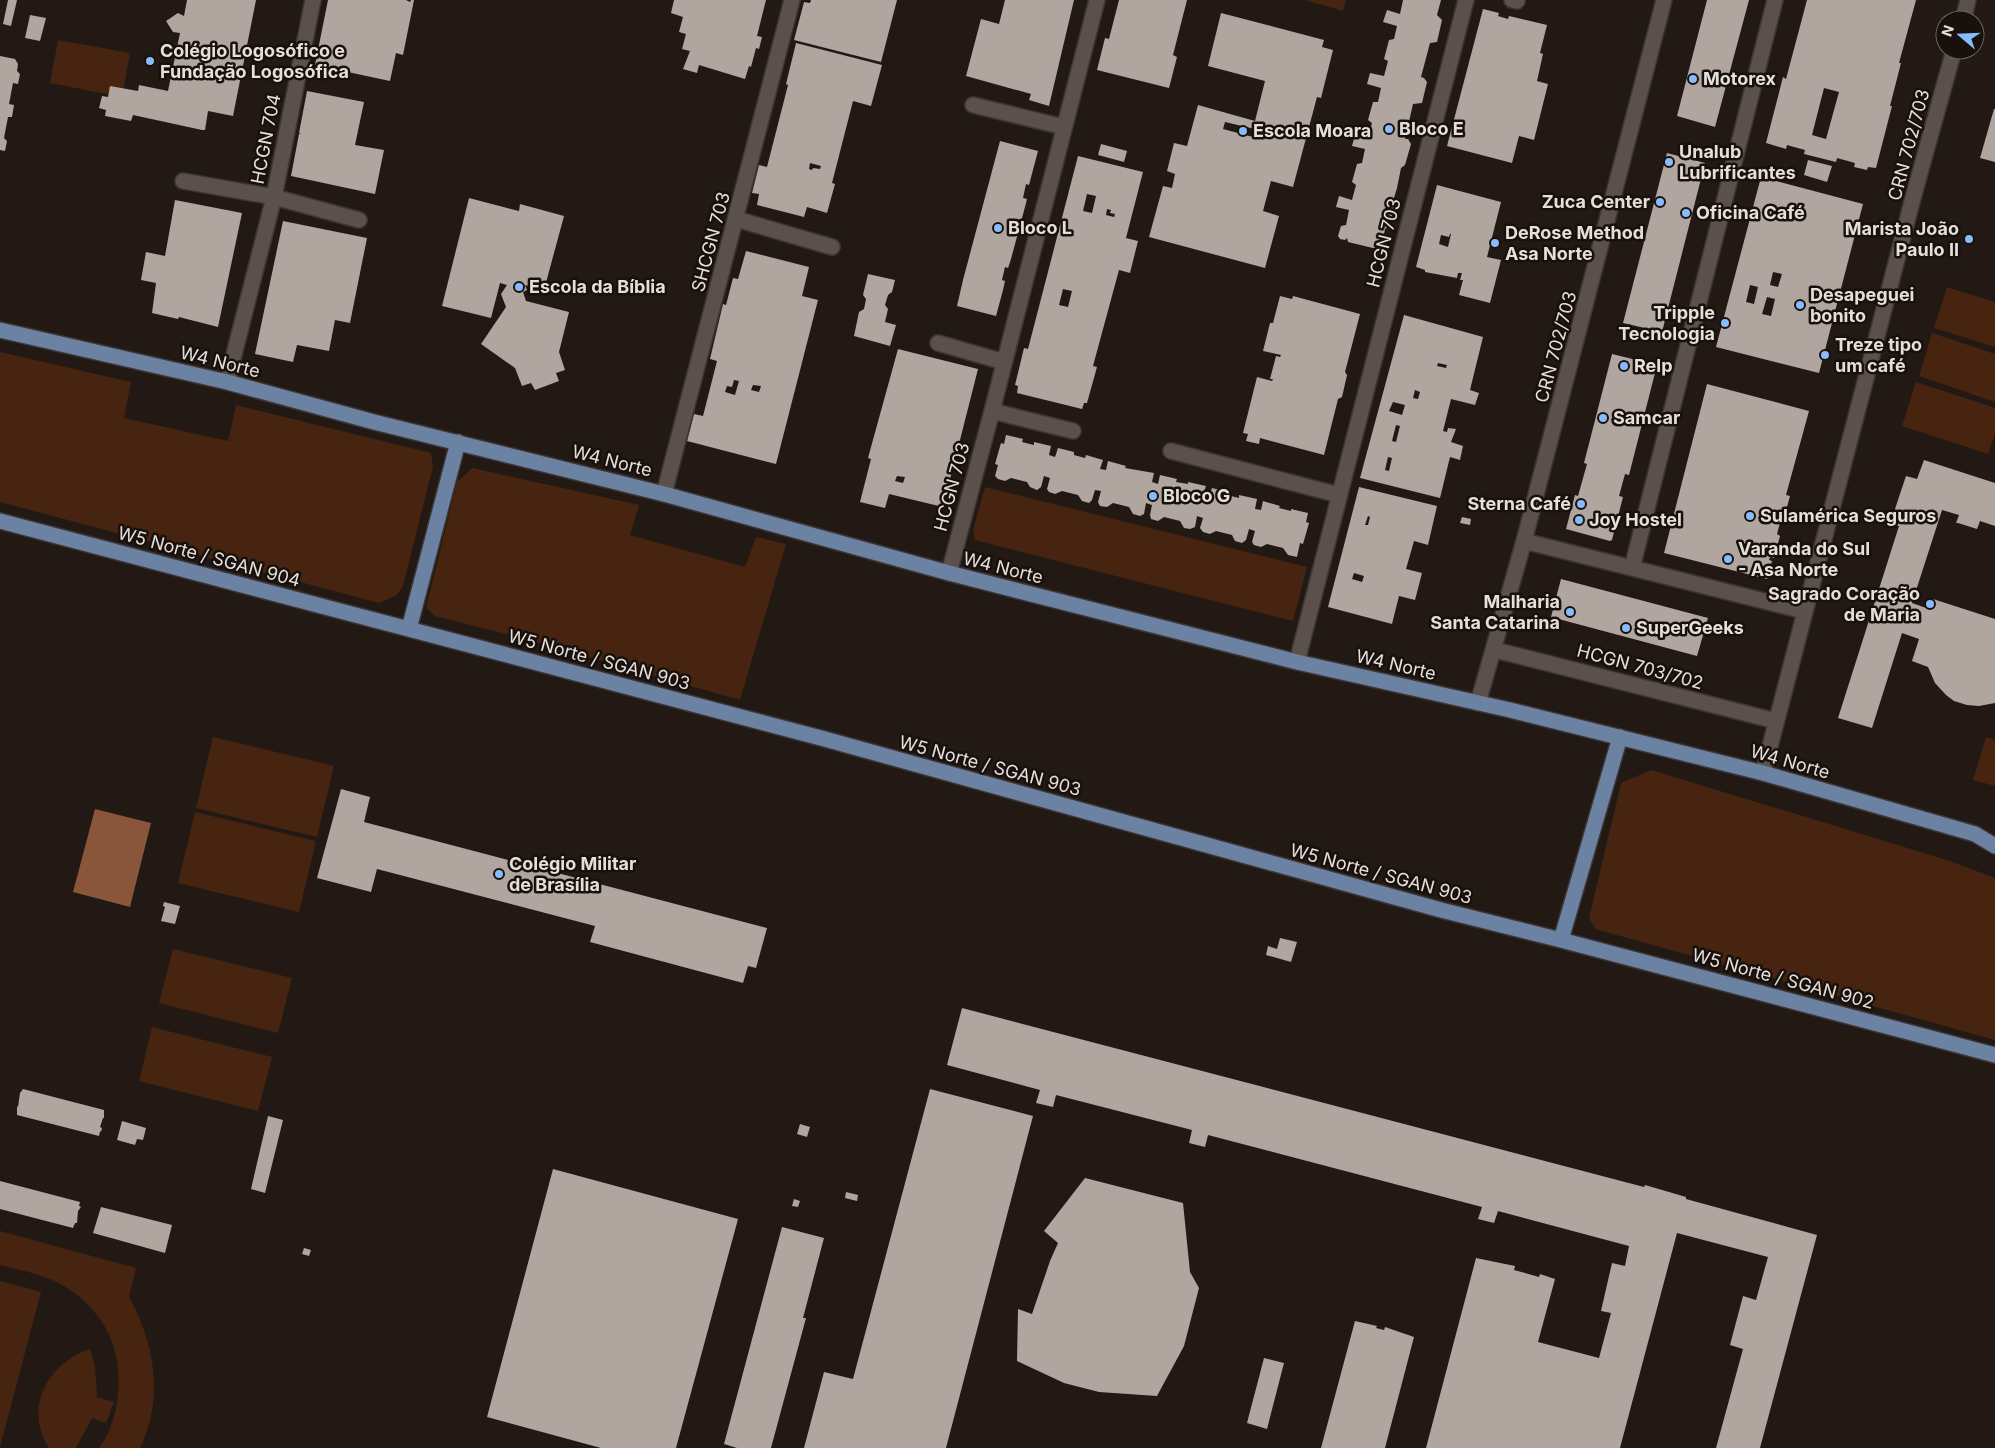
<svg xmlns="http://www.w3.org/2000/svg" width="1995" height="1448" viewBox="0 0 1995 1448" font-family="Inter,sans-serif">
  <rect width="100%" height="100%" fill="#221915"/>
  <path fill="#47240f" d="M1305,0h41l-3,11z
    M58,40l72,13 -8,44 -72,-14z
    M1947,287l48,15v45l-61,-19z
    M1932,333l63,21v48l-76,-26z
    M0,352l131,30 -7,36 104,23 8,-36 195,48 2,14 -30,119 -6,9 -18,8 -379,-101z
    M1916,382l79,26v26l-7,20 -86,-28z
    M472,468l167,37 -9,30 115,32 11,-30 30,7 -46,156 -218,-62 -87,-22 -9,-8 31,-126z
    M985,487l322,80 -14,54 -318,-81 -2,-10z
    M213,737l121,29 -17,71 -121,-29z
    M1986,737l9,3v46l-22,-6z
    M1651,770l296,90 48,18v162l-400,-111 -6,-11 32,-135z
    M195,812l121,29 -17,71 -121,-29z
    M173,949l119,29 -14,55 -119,-30z
    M152,1027l120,30 -14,54 -119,-30z
    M0,1231l136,37 -7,29c26,46 35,102 11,151h-41c23,-30 26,-84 8,-117 -7,-15 -22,-31 -35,-40 -21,-15 -47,-20 -72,-26z
    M0,1281l41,11 -41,155z
    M90,1349l5,17 2,31 17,5 -8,21 -14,-5 -16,30h-27c-26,-40 -1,-85 41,-99z"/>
  <path fill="#89563b" d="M95,809l56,14 -21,84 -57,-15z"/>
  <path fill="#b1a59f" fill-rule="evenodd" d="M8,0h9l-6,26 -8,-2z
    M187,0h69l-23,116 -25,-5 -3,19h-3l-69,-15 -2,6 -26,-5 1,-6 -7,-2 3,-12 6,1 2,-11 28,5 1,-6 29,6 12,-58 -7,-1 -7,-11 12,-8 6,3z
    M328,0h78l4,2 1,-2h3l-11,55 -7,-2 -6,28 -75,-16z
    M674,0h92l-9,36 5,1 -3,12 -3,-1 -5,19 -2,-1 -4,13 -46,-14 -2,8 -14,-4 7,-18 -8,-2 4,-15 -7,-2 4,-15 -12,-4z
    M811,0h86l-16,62 -87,-22 10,-38 6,1z
    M1005,0h69l-25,106 -20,-6 2,-6 -65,-18 15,-57 18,5z
    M1119,0h68l-14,55 4,2 -8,31 -72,-18 8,-32 4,1z
    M1403,0h38l-4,15 5,5 -5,22 -7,1 -9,34 3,1 3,4 -5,21 -9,1 -8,35h3l3,5 -6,21 -4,3 -4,20 -4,13h-1l3,4 -6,21 -4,3 -4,21 -33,-8 -1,-4 -2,2 -5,-1 -2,-3 3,-10 5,-1 3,-15 -13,-3 3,-11 13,4 4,-15 -4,-3 5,-18 5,-1 3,-14 -13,-3 3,-11 13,3 4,-15 -4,-3 5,-18h5l3,-14 -14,-4 3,-11 14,3 4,-15 -4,-2 5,-19 5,-1 3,-13 -14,-4 4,-12 13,4z
    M1707,0h42l-34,127 -38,-11z
    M1807,0h109l-17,63h2l-11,43h2l-16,62 -8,-1 -1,3 -13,-3 1,-4 -18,-5 -1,4 -32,-8 1,-4 -18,-5 -1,4 -20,-6 17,-66 3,2zM1824,88l15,4 -13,47 -14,-4z
    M1483,9l16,4 -1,3 10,3 1,-3 38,9 -7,28 3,1 -6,27 11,3 -14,56 -15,-4 -7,27 -65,-17z
    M1221,13l103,27 -2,7 11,3 -12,48 -4,-1 -24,90 -22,-6 -8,30 16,5 -14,52 -116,-31 14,-51 9,2 3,-14 -8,-3 7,-28 13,3 11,-41 57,16 10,-40 -57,-15zM1225,122l30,7 -2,8 -30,-8z
    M30,15l16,3 -6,23 -15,-3z
    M796,43l86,22 -11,41 -18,-5 -21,82 3,1 -8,29 -20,-6 -3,10 -47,-12 2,-11 -7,-1 7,-28 8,2 21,-82 -2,-1zM810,163l11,3 -1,3 -7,-1 -1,2 -3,-1z
    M0,56l15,3 3,5 -1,7 3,3 -2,10 -5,-1 -4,21 5,1 -2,12h-4l-4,21 3,3 -2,10 -5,-1z
    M307,91l57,11 -9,43 29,5 -9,44 -84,-18 8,-42h2l-2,-1z
    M1994,109h1v53l-15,-4z
    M1000,141l38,10 -9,34 -3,-1 -3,14 4,1 -2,8 -14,52 -3,9 -3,-1 -3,13 3,1 -2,9 -7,26 -39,-10 6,-26z
    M1101,144l26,7 -3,11 -26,-7z
    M1667,153l38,10 -43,169 -39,-9z
    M1078,156l65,16 -17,66 12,3 -8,32 -11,-3 -26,96 4,1 -10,36h-3l-2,6 -65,-16 1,-7 -3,-1 9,-37 4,1zM1087,194l9,2 -4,17 -9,-2zM1107,209l4,1 -1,3 5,1 -1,3 -8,-2zM1063,289l9,2 -4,16 -9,-2z
    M1808,160l24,6 -5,16 -23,-7z
    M1761,177l102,27 -44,169 -103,-26zM1773,272l9,2 -4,13 -8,-2zM1750,285l8,2 -4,17 -8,-2zM1767,297l8,2 -4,17 -9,-2z
    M1437,185l64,17 -14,55 14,3 -11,43 -31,-8 4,-15h-3l2,-7h-4l-1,5 -32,-6v-2l-9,-3zM1450,234h1l-3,13 -9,-3 2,-9 8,2z
    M469,198l50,13 1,-7 44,12 -20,74 -19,-5 2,5 -4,2 3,9 43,11 -10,40 6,18 -9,3 3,8 -24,9 -4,-7 -9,3 -7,-18 -34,-24 25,-37 -5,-13 6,-9 -7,-2 -9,35 -49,-12z
    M175,200l67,13 -24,114 -39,-10 -1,2 -26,-6 4,-30 -15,-3 5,-28 19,4z
    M283,221l84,17 -17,85 -15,-3 -6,31 -32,-6 -4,17 -38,-8z
    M746,251l63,16 -7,29 16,4 -42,164 -89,-23 7,-27 9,2 14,-55 -7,-2 13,-55 3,1 7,-27 5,1zM734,380l5,1 -4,14 -10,-3 2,-6 5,1zM753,385l8,1 -2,6 -8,-2z
    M868,274l27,6 -3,12 -4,3 -3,10 3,4 -3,13 11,3 -6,21 -36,-10 5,-24 5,-3 2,-10 -3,-4z
    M1280,296l12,3 1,-3 67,18 -15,58 2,3 -5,22 -4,2 -14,56 -64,-17 -1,6 -13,-3 2,-7 -5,-1 14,-56 15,4 1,-2h-3l6,-23 4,1 1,-2 -18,-4 7,-28h3z
    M1404,315l79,22 -13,53 9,3 -4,12 -24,-6 -8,32 4,1 1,-4 8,1 -5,13 12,4 -3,14 -10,-3 -10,41 -80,-20zM1438,363l9,2 -1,3 -9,-2zM1415,390l5,2 -2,7 -5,-1zM1393,402l12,3 -3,10 -13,-4zM1396,425l4,1 -4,16 -4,-1zM1388,457l4,1 -3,13 -4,-1z
    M898,349l80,20 -35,138 -54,-13 -4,14 -25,-6 11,-43 -3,-1zM897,476l8,1 -2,6 -8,-2z
    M1612,354l45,11 -28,110 -4,-1 -6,22 4,1 -11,43 -2,1 -44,-12 9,-34 3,1 9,-32 -3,-1z
    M1707,384l102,27 -23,84 4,1 -6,22 -3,1 -4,15 3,2 -6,22 -4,-1 -1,3 3,1 -5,18 -103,-26z
    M1006,435l17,4 -1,3 12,3v-3l17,4 -2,9 6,2 3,-9 16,4v3l11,3 1,-3 17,5 -3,9 6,1 2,-9 18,5 -1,2 29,5 -2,9 6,2 2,-9 17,4 -1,3 12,2v-2l18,4 -3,9 6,2 3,-9 16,4 -1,3 12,3v-3l18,4 -2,10 6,1 2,-9 17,5 -1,2 12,3v-2l17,4 -2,9 3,1 -6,21 -3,-1 -3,14 -9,-2 -5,-7 -16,-4 -6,3 -7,-2 -2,-3 3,-11 -6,-2 -3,11 -4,3 -7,-2 -3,-6 -16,-4 -6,3 -7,-2 -3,-4 3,-10 -6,-2 -2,11 -5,2 -6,-1 -4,-7 -16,-4 -6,4 -7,-2 -1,-4 2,-10 -6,-2 -2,11 -4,2 -7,-2 -4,-7 -16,-4 -6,4 -7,-1 -2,-4 3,-11 -6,-1 -3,10 -3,3 -7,-2 -4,-6 -16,-4 -7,3 -6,-2 -2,-3 3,-11 -6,-2 -3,11 -4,3 -7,-3 -3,-5 -16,-4 -6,3 -7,-2 -3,-3 3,-11 -3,-1 6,-21 3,1z
    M1924,460l71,23v43l-15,-5 -3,8 -19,-6h-2l3,-8 -17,-5 -30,93 17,6 4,-10 62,20v84l-16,3 -12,-1 -13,-4 -8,-6 -11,-12 -7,-16 -16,-6 7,-22 -17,-6 -30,95 -34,-10 61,-192 -9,-2 16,-48 11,3z
    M1359,487l78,19 -9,39 -14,-4 -8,28 16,4 -7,27 -16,-4 -7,28 -64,-17zM1368,516l2,1 -2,8h-3zM1354,573l10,3 -2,6 -10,-3z
    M1462,517l9,2 -1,6 -10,-2z
    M1561,579l147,39 -11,38 -146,-39z
    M341,789l29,8 -6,25 403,106 -11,40 -8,-2 -5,17 -153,-41 5,-16 -218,-57 -6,23 -54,-14z
    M164,902l16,4 -5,18 -14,-3 4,-14 -2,-1z
    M1280,938l17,4 -6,20 -25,-7 2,-9 9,3z
    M962,1008l682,179 1,-2 41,12v2l131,36 -57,213h-44l27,-99 -13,-4 13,-49 13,4 12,-43 -91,-24 -57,215h-194l50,-190 39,8 -1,4 25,7 1,-3 15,5 -17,63 61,16 12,-45 -10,-2 11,-48 13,3 4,-20 -131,-35 -4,12 -16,-4 4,-12 -274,-72 -3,12 -16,-4 3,-13 -136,-35 -3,12 -17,-4 4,-13 -93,-25z
    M23,1089l81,21v8h-1l-3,9 2,1 -1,4 -1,-1 -1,5 -82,-21v-9l1,1 2,-14z
    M930,1089l103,27 -87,332h-142l20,-76 29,7z
    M268,1116l15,4 -18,73 -14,-4z
    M122,1121l24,7 -3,12 -6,-1 -2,6 -18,-5z
    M800,1124l10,3 -3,10 -10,-3z
    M553,1169l185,50 -62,229h-75l-114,-31z
    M1085,1178l98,25 7,69 9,16 -15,58 -27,50 -58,-4 -35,-9 -47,-22 1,-52 14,5 18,-53 8,-18 -14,-12z
    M0,1181l80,21 -1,4 2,1 -3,4 -1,12h-2l-2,5 -73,-19z
    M846,1192l12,3 -1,6 -12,-3z
    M794,1199l6,2 -2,6 -6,-1z
    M101,1207l71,18 -7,28 -72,-20z
    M782,1227l42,11 -21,80h3l-35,130h-34l-13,-4z
    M304,1248l7,2 -2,6 -7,-2z
    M1355,1321l22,5 -1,2 8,2 1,-3 29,10 -29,111h-64z
    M1264,1358l20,5 -17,66 -20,-6z"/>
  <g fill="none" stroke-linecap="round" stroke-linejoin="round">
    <g stroke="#3b3533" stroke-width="18">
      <path id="minor" d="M1512,0l5,1
        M1963,20l5,-20
        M973,105l91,22
        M183,181l91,16 85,23
        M736,219l96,28
        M938,343l66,19
        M227,382l47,-185 39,-197
        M992,411l81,20
        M1171,451l168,44
        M664,494l128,-494
        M1524,541l280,70
        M1632,568l143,-568
        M949,573l43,-162 105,-411
        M1495,650l281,71
        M1297,662l169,-662
        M1478,703l46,-162 140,-541
        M1763,773l150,-575 41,-148"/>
    </g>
    <g stroke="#3b3533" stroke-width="18">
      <path id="major" d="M0,330l227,52 147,40 290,72 285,79 348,89 213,48 253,63 212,61 20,12
        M0,521l821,217 620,172 120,30 434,115
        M409,629l49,-187
        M1561,940l59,-203"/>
    </g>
    <use href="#minor" stroke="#5b504b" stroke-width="15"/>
    <use href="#major" stroke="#6b82a2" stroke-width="15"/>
  </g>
  <g fill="#87bbfb" stroke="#18100c" stroke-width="2">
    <circle cx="150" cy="61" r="5"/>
    <circle cx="1693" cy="79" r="5"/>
    <circle cx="1389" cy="129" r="5"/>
    <circle cx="1243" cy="131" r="5"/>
    <circle cx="1669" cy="162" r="5"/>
    <circle cx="1660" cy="202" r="5"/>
    <circle cx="1686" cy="213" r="5"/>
    <circle cx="998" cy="228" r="5"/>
    <circle cx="1969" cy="239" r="5"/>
    <circle cx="1495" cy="243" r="5"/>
    <circle cx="519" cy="287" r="5"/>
    <circle cx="1800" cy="305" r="5"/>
    <circle cx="1725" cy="323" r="5"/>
    <circle cx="1825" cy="355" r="5"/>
    <circle cx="1624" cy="366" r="5"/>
    <circle cx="1603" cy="418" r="5"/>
    <circle cx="1153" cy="496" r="5"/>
    <circle cx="1581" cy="504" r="5"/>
    <circle cx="1750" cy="516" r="5"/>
    <circle cx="1579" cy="520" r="5"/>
    <circle cx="1728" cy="559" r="5"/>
    <circle cx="1930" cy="604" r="5"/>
    <circle cx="1570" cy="612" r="5"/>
    <circle cx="1626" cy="628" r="5"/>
    <circle cx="499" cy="874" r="5"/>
  </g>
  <g text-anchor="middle" stroke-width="5" stroke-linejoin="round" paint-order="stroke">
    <g font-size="18" font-weight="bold" fill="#e5dfdc" stroke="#18100c" text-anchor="start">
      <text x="160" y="57">Colégio Logosófico e<tspan x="160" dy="21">Fundação Logosófica</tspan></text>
      <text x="1703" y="85">Motorex</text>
      <text x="1399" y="135">Bloco E</text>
      <text x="1253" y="137">Escola Moara</text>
      <text x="1679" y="158">Unalub<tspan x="1679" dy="21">Lubrificantes</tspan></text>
      <text x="1650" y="208" text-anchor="end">Zuca Center</text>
      <text x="1696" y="219">Oficina Café</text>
      <text x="1008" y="234">Bloco L</text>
      <text x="1959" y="235" text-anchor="end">Marista João<tspan x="1959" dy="21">Paulo II</tspan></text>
      <text x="1505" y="239">DeRose Method<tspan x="1505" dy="21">Asa Norte</tspan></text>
      <text x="529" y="293">Escola da Bíblia</text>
      <text x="1810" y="301">Desapeguei<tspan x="1810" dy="21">bonito</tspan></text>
      <text x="1715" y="319" text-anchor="end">Tripple<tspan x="1715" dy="21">Tecnologia</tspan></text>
      <text x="1835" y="351">Treze tipo<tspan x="1835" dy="21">um café</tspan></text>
      <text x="1634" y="372">Relp</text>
      <text x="1613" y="424">Samcar</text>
      <text x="1163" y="502">Bloco G</text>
      <text x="1571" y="510" text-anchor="end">Sterna Café</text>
      <text x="1760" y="522">Sulamérica Seguros</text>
      <text x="1589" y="526">Joy Hostel</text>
      <text x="1738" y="555">Varanda do Sul<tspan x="1738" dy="21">- Asa Norte</tspan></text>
      <text x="1920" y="600" text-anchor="end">Sagrado Coração<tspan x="1920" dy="21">de Maria</tspan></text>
      <text x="1560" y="608" text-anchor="end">Malharia<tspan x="1560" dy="21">Santa Catarina</tspan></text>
      <text x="1636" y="634">SuperGeeks</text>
      <text x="509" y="870">Colégio Militar<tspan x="509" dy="21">de Brasília</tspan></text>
    </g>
    <g font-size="18" fill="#e5dfdc" stroke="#18100c">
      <text transform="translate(266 139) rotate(-79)" y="6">HCGN 704</text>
      <text transform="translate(1909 145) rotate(-75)" y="6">CRN 702/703</text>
      <text transform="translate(711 242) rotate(-75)" y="6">SHCGN 703</text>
      <text transform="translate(1384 243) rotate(-76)" y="6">HCGN 703</text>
      <text transform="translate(1556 347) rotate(-75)" y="6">CRN 702/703</text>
      <text transform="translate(220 362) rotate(14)" y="6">W4 Norte</text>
      <text transform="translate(612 461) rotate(14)" y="6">W4 Norte</text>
      <text transform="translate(952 487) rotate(-75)" y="6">HCGN 703</text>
      <text transform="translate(209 557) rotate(15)" y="6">W5 Norte / SGAN 904</text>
      <text transform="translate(1003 568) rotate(14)" y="6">W4 Norte</text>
      <text transform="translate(599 660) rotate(15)" y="6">W5 Norte / SGAN 903</text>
      <text transform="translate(1396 665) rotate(13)" y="6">W4 Norte</text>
      <text transform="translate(1640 667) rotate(15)" y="6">HCGN 703/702</text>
      <text transform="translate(1790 762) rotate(16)" y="6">W4 Norte</text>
      <text transform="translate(990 766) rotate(15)" y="6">W5 Norte / SGAN 903</text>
      <text transform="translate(1381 874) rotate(15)" y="6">W5 Norte / SGAN 903</text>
      <text transform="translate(1783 979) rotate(15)" y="6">W5 Norte / SGAN 902</text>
    </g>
  </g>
  <g transform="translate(1960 35) rotate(289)"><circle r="24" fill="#18100c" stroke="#6a635f"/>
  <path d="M0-4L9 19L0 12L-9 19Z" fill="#87bbfb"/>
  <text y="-8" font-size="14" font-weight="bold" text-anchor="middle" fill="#e5dfdc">N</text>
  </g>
</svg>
